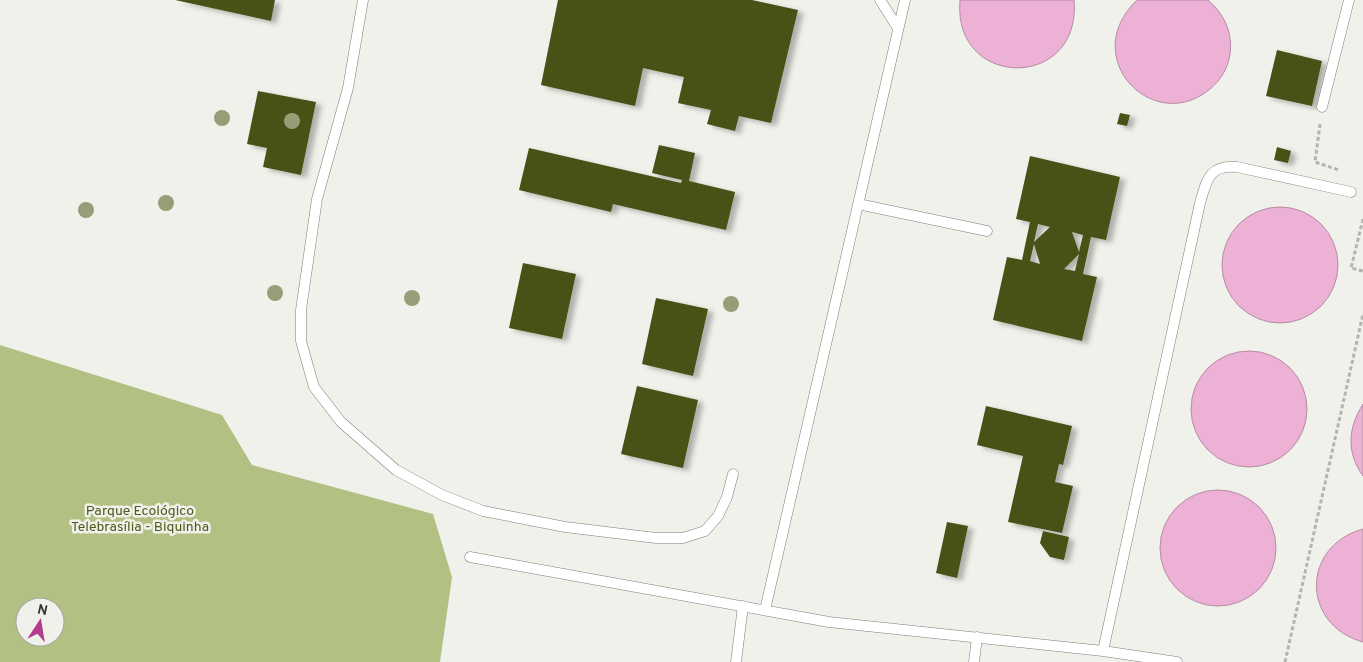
<svg xmlns="http://www.w3.org/2000/svg" width="1363" height="662" viewBox="0 0 1363 662" font-family="Overpass,sans-serif">
  <defs>
    <filter id="shadow"><feDropShadow dx="5.5" dy="3" stdDeviation="2.5" flood-color="#0004"/></filter>
  </defs>
  <rect width="100%" height="100%" fill="#eff1ea"/>
  <path fill="#b3c084" fill-rule="evenodd" d="M0,345l222,70 30,50 181,49 19,63 -12,85h-440zM25,607h30v30h-30z"/>
  <path fill="#ecb1d4" stroke="#b58ca3" d="M960,0h114c8,91 -122,90 -114,0z
    M1137,0h71c16,14 25,32 22,54 -2,14 -9,26 -20,35 -56,47 -133,-31 -73,-89z
    M1222 265a58 58 0 1 1 116 0a58 58 0 1 1-116 0Z
    M1191 409a58 58 0 1 1 116 0a58 58 0 1 1-116 0Z
    M1363,404v72c-17,-24 -15,-48 0,-72z
    M1160 548a58 58 0 1 1 116 0a58 58 0 1 1-116 0Z
    M1363,529v113c-62,-17 -62,-96 0,-113z"/>
  <path fill="#485117" fill-rule="evenodd" filter="url(#shadow)" d="M175,0h100l-4,21z
    M558,0h194l46,10 -27,113 -32,-7 -4,15 -28,-7 4,-14 -33,-7 6,-26 -41,-9 -8,38 -94,-21z
    M1277,50l45,11 -10,45 -46,-10z
    M258,91l58,11 -15,73 -38,-8 4,-19 -20,-4z
    M1120,113l10,2 -3,11 -10,-2z
    M659,145l36,8 -6,28 46,11 -9,38 -113,-26 -2,8 -92,-22 10,-42 152,35 1,-3 -30,-7z
    M1277,147l14,4 -3,12 -14,-3z
    M1030,156l90,21 -14,63 -15,-3 -8,37 14,3 -15,64 -89,-21 14,-63 15,3 8,-38 -14,-3zM1038,224l12,3 -16,15zM1072,232l11,3 -4,17zM1034,244l6,20 -10,-3zM1079,254l-4,17 -11,-2z
    M523,263l53,11 -14,65 -53,-11z
    M656,298l52,11 -15,67 -51,-12z
    M637,386l61,14 -15,68 -62,-14z
    M986,406l86,20 -9,39 -4,-1 -4,18 18,4 -11,47 -54,-11 15,-66 -46,-11z
    M947,522l21,4 -11,52 -21,-5z
    M1043,531l26,6 -5,23 -14,-3 -10,-14z"/>
  <g fill="none" stroke-linecap="round" stroke-linejoin="round">
    <g stroke="#7d7f79" stroke-width="11">
      <path id="service" d="M363,0l-15,88 -31,111 -16,111v31l13,46 27,35 55,48 46,25 41,16 82,16 91,11h27l22,-7 13,-15 9,-19 6,-23
        M880,0l18,28
        M1322,107l27,-107
        M858,204l129,27
        M470,557l359,65 274,29 74,11
        M765,610l140,-610
        M1103,651l97,-448c7,-24 9,-38 37,-36l114,25
        M736,662l7,-56
        M974,662l3,-25"/>
    </g>
    <path stroke="#b3b4af" stroke-width="3" stroke-dasharray="4 2.5" stroke-linecap="butt" d="M1320,124l-5,38 24,8
      M1363,219l-12,49 12,3
      M1285,662l78,-348"/>
    <use href="#service" stroke="#fff" stroke-width="10"/>
  </g>
  <g fill="#979d76">
    <circle cx="222" cy="118" r="8"/>
    <circle cx="292" cy="121" r="8"/>
    <circle cx="166" cy="203" r="8"/>
    <circle cx="86" cy="210" r="8"/>
    <circle cx="275" cy="293" r="8"/>
    <circle cx="412" cy="298" r="8"/>
    <circle cx="731" cy="304" r="8"/>
  </g>
  <g text-anchor="middle" stroke-width="5" stroke-linejoin="round" paint-order="stroke">
    <g font-size="14" fill="#4f5917" stroke="#eff1ea">
      <text x="140" y="515">Parque Ecológico<tspan x="140" dy="16">Telebrasília - Biquinha</tspan></text>
    </g>
  </g>
  <g transform="translate(40 622) rotate(12)"><circle r="24" fill="#eff1ea" stroke="#a4a5a0"/>
  <path d="M0-4L9 19L0 12L-9 19Z" fill="#b43b8e"/>
  <text y="-8" font-size="14" font-weight="bold" text-anchor="middle" fill="#343432">N</text>
  </g>
</svg>
